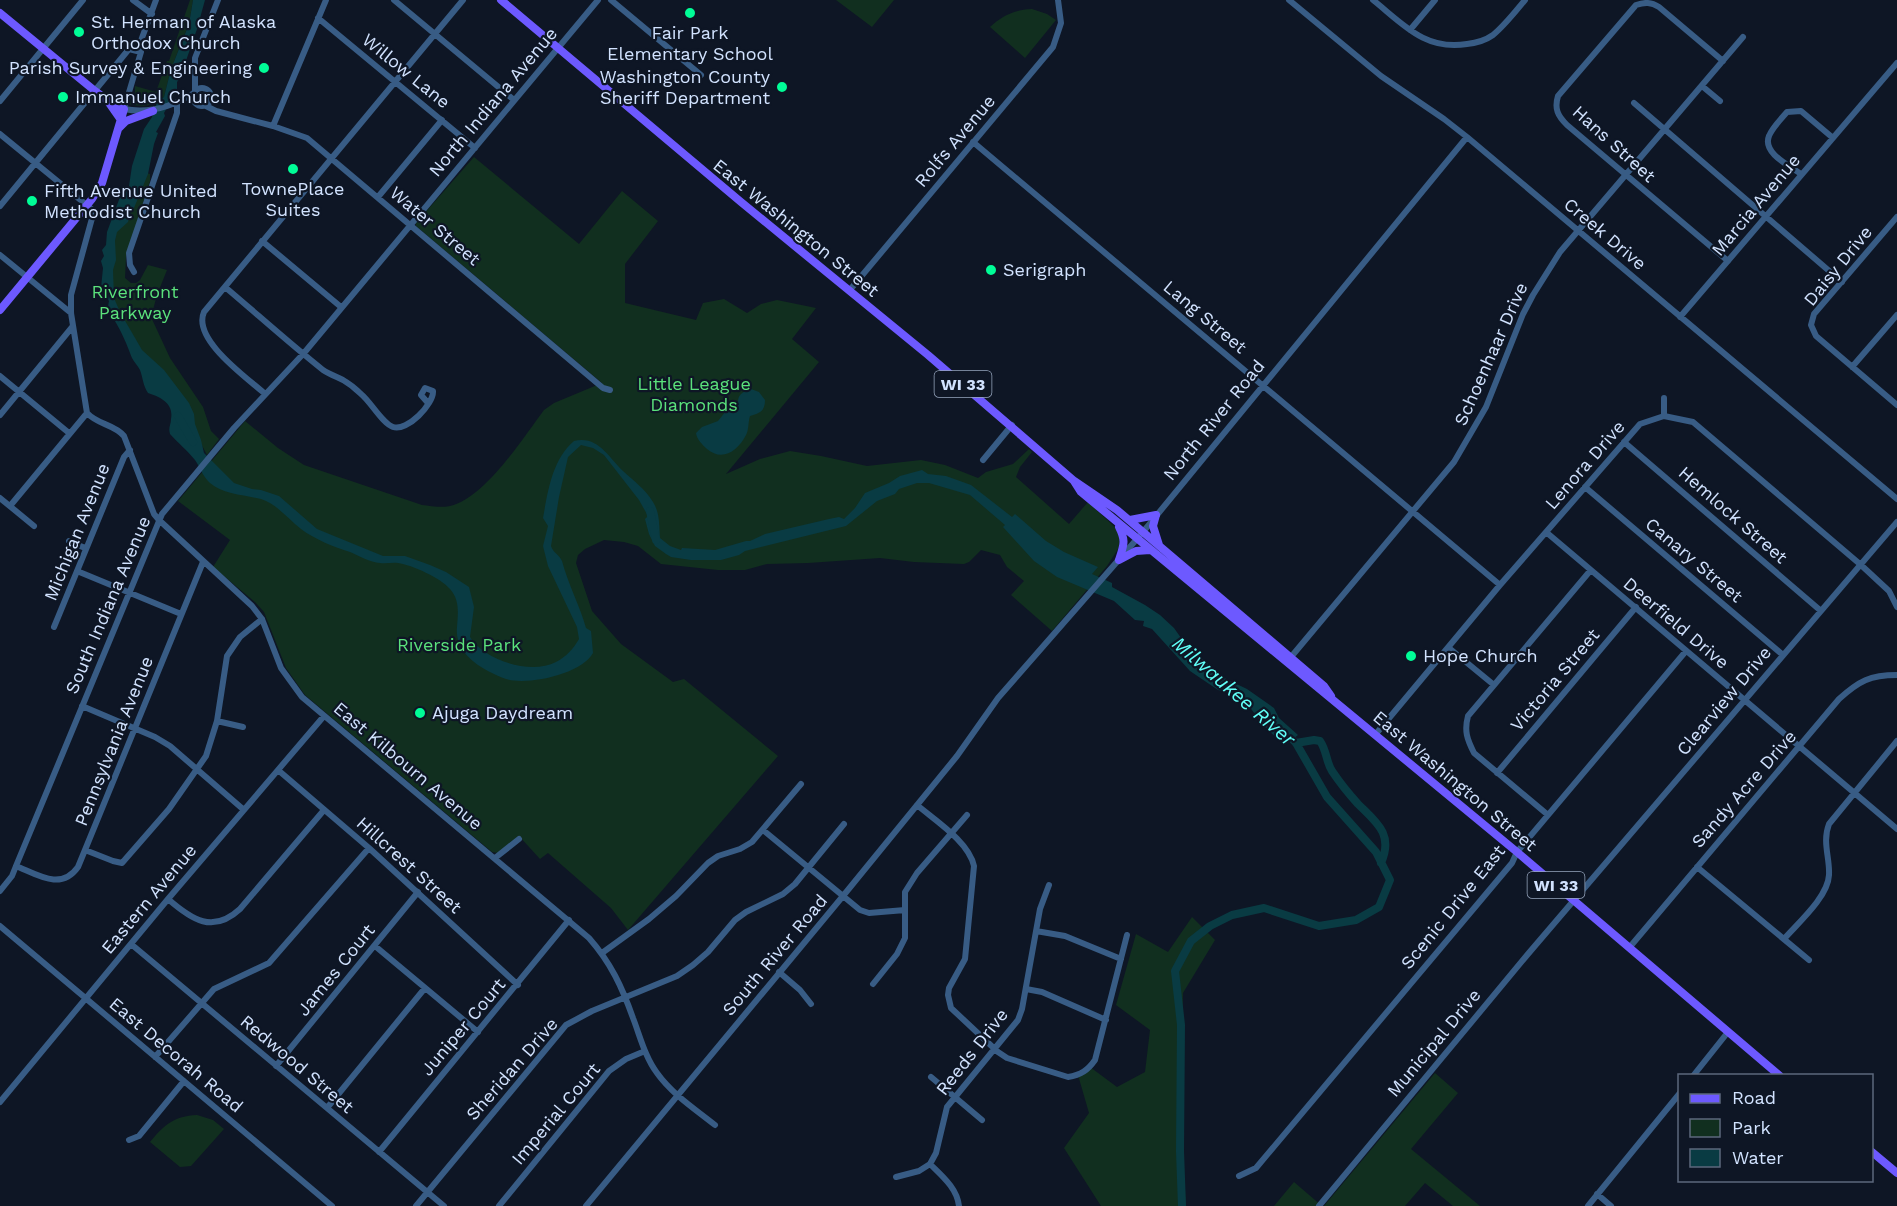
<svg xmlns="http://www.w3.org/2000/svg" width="1897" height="1206" viewBox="0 0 1897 1206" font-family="'Work Sans',sans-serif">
  <rect width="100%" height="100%" fill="#0e1625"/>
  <path fill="#112f1f" d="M190,0h3l-4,24 -18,45 -7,28 -8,7 -13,2 -12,-1 -2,-2 6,-11v-6l21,6 11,-31h2z
    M836,0h58l-22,27z
    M1032,9l15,5 9,6 -31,38 -35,-31c13,-12 24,-17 42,-18z
    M474,157l105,87 43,-53 36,30 -33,43v39l71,17 7,-17 21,-4 23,14 14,-9 16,-4 39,8 -24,31 27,23 -93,112 34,-15 30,-8 31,5 46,10 54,-6 24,5 33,13 8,-6 27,-8 16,-15 3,3 -12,15 -4,10 53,47 19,-22 32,30v14l-13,20 -55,65 -41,-36 13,-14 -17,-14 -7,-12 -19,-5 -12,12 -5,2 -50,-2 -34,-4 -72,5 -41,1 -22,6h-27l-57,-6 -23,-18 -14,-4 -20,-2 -19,9 -7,6 -2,8 16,48 29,33 52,38 11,-3 94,77 -150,174 -17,-22 -63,-55 -8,6 -21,-23 -21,17 -6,-1 -187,-157 -19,-27 -22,-56 -9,-10 -42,-35 17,-27 -52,-39 67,-80 33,27 26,17 118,40c9,1 19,3 28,1 35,-8 73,-68 94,-96l10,-7 48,-20 -186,-157v-3z
    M147,173l3,1v7l-24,76 -1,21 6,5h5l4,-3 8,-15 19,5 -10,25 -6,22 19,41 33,49 8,24 8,8 -12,16 -9,-17 -11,-34 -44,-51 -25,-43 -5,-13 -1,-31 4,-34 13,-21z
    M1192,917l23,23 -32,53 -3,120 6,93h-85l-37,-58 25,-35 -11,-38 12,-8 27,20 28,-15 5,-42 -34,-25 20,-71 32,18z
    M1435,1073l23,20 -47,56 69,57h-27l-28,-23 -20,23h-81z
    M197,1115l16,5 11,9 -33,37 -11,1 -30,-25c14,-17 24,-26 47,-27z
    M1294,1182l28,24h-48z"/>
  <path fill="#093b43" d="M193,0h12l-8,29 -17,49 -3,4v8l-13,23 1,3 -9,16 2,1 -4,11 -6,30 -14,34 -3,2 -3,12 -11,10 -2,9 1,19 -3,10 1,28 6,14 22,38 22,20 25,33 5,11 1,10 6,16 3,13 30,30 18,6 9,1 18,6 38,33 66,27h22l25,9 16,7 23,15 5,20 -4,30c15,24 61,38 86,25 10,-5 18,-14 23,-23l-2,-12 -29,-61 -5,-20 5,-20 -5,-8c5,-27 9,-58 31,-77 24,-6 35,17 49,30 11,10 22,18 30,31 7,11 6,23 7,36l10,8 11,4 1,-2 33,2 31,-9h4l15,-7 64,-15 10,-2 5,2 11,-11 10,-15 24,-10 11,-7 22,-6 6,4 18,2 25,9 41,32 3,-3 31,27 18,11 34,15 -6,7 20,9v4l33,18 15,10 14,13 12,17 40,34 21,10 27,19 5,10 19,17 -13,10 -3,-2 -19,-18 -14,-19 -23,-14 -8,-2 -28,-19 -38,-42 -9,-3 1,-5 -9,-1 -21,-19 -57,-24 -23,-16 -31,-34 2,-2 -35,-30 -41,-12h-12l-18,6 -4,5 -18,7 -31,25 -101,25 -6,4 -18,5h-30l-20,-3 -5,-3 -11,-8 -6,-12 -4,-15 3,-3 -9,-16 -35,-45 -11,-7 -12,-3 -13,12 -9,40 -8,49c2,7 8,8 11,15 6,23 18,45 24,67l5,3 2,22c-11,21 -66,33 -87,26 -22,-8 -52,-24 -49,-52 1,-13 3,-27 -7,-38 -9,-11 -38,-24 -52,-26 -6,-1 -12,1 -18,0 -10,-1 -21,-7 -30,-11 -16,-5 -36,-13 -49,-23 -13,-10 -24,-25 -40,-30 -16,-4 -39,-5 -51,-16 -7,-6 -10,-16 -15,-23 -8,-10 -17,-17 -25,-26 -2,-7 1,-9 1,-15 3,-16 -11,-22 -23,-26 -5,-7 -5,-15 -8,-23 -2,-4 -6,-8 -8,-12 -4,-11 -15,-39 -25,-46l2,-11 -8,-13 2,-20 -2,-7 3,-5 -2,-6 4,-5 1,-13 13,-35 9,-11 3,-20 12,-37 8,-12 5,-15 7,-5 7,-28 18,-45z
    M751,389l8,3 6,8c0,12 -6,13 -15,16 -2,6 -1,14 -4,19 -8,16 -24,27 -39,14 -5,-5 -10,-9 -11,-16l6,-6 16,-6 8,-10 12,-3c-1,-13 2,-15 13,-19z"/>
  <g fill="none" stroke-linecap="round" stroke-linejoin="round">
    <path stroke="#093b43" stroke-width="8" d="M178,416l15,26
      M650,511l6,29
      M1296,743l18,-3 6,1c7,10 6,21 12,30 8,12 17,23 26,33 18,18 36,30 23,59
      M1182,1206l-2,-55 1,-126 -6,-54 16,-30 19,-15 22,-11 32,-7 55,18 37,-6 23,-13 11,-27 -14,-28 -49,-55 -31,-54 -9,-9"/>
    <path stroke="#385c85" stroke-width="6" d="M133,0l19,14
      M156,0l-17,46 2,6 -17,57c26,5 48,-2 70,-16
      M394,0l120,100
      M611,0l90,75
      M1289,0l92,76 63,43 23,18 430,362
      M1373,0c30,24 52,51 94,44 9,-1 19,-4 26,-9 12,-10 22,-23 32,-35
      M318,18l157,130
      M1410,30l25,-30
      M1723,61l-64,-54c-8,-5 -14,-5 -23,-2l-78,91c-4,13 0,20 9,29l161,136
      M1702,86l18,15
      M193 97a9 9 0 1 1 18 0a9 9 0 1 1-18 0Z
      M195,91v-33l23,-58
      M0,101l83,-101
      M1634,103l208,179
      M204,105l12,6 57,15 34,12 296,250 7,2
      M273,126l53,-126
      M0,134l94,77 -23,84v18l16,100c11,12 27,11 37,23l30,78 5,6 93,86 10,13 19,49 21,29 287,241c22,25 33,49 44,80 7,18 12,39 24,55 15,21 38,36 58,52
      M973,142l527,443
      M1801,174c-11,-8 -39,-21 -32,-38 3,-8 12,-17 18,-24l14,-1 32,27
      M378,197l64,-77
      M0,206l129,-157 12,3
      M1897,217l-83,97 -3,11 5,11 81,69
      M262,241l79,66
      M0,255l71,58
      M134,272l-4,-7 -1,-12 48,-140v-10
      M225,287c32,27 64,56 98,83 6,4 14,7 20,10 7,4 13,9 18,14 10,8 21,29 32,33 14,5 41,-23 40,-36l-8,-3 -4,7 7,8
      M849,291l204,-244 8,-24 -3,-23
      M1680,317l217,-254
      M1852,367l45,-52
      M0,376l69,57
      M264,393c-18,-16 -72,-54 -60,-81l259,-312
      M0,415l73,-89
      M1664,416v-18
      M1624,442l197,169
      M983,460l29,-35
      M1585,487l198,168
      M0,498l34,28
      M10,506l77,-93
      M1546,532l351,297
      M69,541l16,7
      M77,571l104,43
      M54,627l70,-170 6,-7
      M1449,648l45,37
      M1291,657l163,-195 32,-55 37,-93 10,-19 27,-43 183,-215
      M82,706l73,31 15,9 74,64
      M217,721l26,6
      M1375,735l125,-150 140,-161 24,-8 29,6 168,143 28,26 8,16
      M278,770l91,78 149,137
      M1497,773l139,-166
      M917,805c19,16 52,37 57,61l-9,93 -16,29 -1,7 3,13 47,44 9,6 61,19c13,-2 20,-7 27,-17l32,-125
      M1548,815l-74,-62c-7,-14 -10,-22 -6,-37l122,-145
      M763,830l97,80 9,3 36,-3
      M85,850l28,11 9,2 47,-54 37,-53 11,-35 10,-65 13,-19 22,-18
      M495,858l24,-19
      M16,866c22,9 45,25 62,1l125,-305
      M1697,867l112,93
      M0,891l12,-15 4,-10 146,-352 72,-86 70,-75 294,-353
      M168,899c24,21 45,35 72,10l84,-99
      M0,926l332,280
      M1036,931l29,5 56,23
      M1784,939c14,-16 44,-42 45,-64 1,-17 -7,-33 0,-51l68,-83
      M131,944l313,262
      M375,946l103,86
      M1629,948l210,-249c20,-18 31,-24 58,-24
      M602,953l47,-34 27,-23 32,-33 10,-7 22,-7 12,-7 49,-58
      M779,972l21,18 11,14
      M873,984l24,-30 8,-16v-46l12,-19 50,-58
      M1026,989l16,3 64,28
      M155,1057l59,-68 55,-26 100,-115
      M276,1066l142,-174
      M1693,1076l35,-44
      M931,1077l51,43
      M0,1102l168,-203 156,-183
      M327,1108l98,-120
      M129,1140l10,-4 45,-55
      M379,1152l190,-232
      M930,1164c12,12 27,24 29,42
      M1239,1176l17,-8 256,-305 5,-11 169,-201
      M896,1177l23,-6 11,-7 6,-11 11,-46 71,-87 4,-11 18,-100 9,-24
      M1597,1194l14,12
      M416,1206l150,-181 26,-14 85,-35 16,-11 15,-13 27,-32 11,-8 37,-18 12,-10 49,-60
      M499,1206l110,-135 17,-12 19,-8
      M586,1206l257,-310 114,-140 41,-58 145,-166 324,-395
      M1319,1206l209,-252 369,-432
      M1588,1206l92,-113"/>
    <path stroke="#6d59ff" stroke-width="8" d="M501,0l240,202 187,153 145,125 44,30 207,176 7,10
      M0,13l95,78 12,9 17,9 -22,74 -10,16 -92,111
      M107,100l14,20
      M119,128l7,-7 27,-10
      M1074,481l7,11 436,360 263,224
      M1156,515l-3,11 6,19
      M1130,520l26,-5
      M1119,560c5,-16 7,-19 0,-33
      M1119,560l17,-9 14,-1
      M1872,1152l25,21"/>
  </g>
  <g fill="#00fd97" stroke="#0e1625" stroke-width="2">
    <circle cx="690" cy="13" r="6"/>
    <circle cx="79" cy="32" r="6"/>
    <circle cx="264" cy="68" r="6"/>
    <circle cx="782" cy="87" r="6"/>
    <circle cx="63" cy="97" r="6"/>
    <circle cx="293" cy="169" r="6"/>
    <circle cx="32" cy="201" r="6"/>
    <circle cx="991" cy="270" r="6"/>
    <circle cx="1411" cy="656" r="6"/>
    <circle cx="420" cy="713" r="6"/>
  </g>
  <g text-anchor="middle" stroke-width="4.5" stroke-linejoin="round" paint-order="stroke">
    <g fill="#0e1625" stroke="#97a6be" stroke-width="1.5">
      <rect x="934.5" y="371" width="57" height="26" rx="4.5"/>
      <rect x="1527.5" y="872" width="57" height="26" rx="4.5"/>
    </g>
    <g font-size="16" font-weight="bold" fill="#d2e3ff">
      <text x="963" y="390">WI 33</text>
      <text x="1556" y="891">WI 33</text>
    </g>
    <g font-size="18" fill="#d2e3ff" stroke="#0e1625" text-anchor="start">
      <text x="91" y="28">St. Herman of Alaska<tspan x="91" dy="21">Orthodox Church</tspan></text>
      <text x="690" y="39" text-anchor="middle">Fair Park<tspan x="690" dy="21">Elementary School</tspan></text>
      <text x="252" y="74" text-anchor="end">Parish Survey &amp; Engineering</text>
      <text x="770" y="83" text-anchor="end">Washington County<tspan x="770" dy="21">Sheriff Department</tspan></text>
      <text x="75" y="103">Immanuel Church</text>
      <text x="293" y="195" text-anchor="middle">TownePlace<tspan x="293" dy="21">Suites</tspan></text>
      <text x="44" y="197">Fifth Avenue United<tspan x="44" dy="21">Methodist Church</tspan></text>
      <text x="1003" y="276">Serigraph</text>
      <text x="1423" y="662">Hope Church</text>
      <text x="432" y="719">Ajuga Daydream</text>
    </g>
    <g font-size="18" fill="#d2e3ff" stroke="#0e1625">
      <text transform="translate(406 71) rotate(39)" y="6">Willow Lane</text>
      <text transform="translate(493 102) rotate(-50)" y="6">North Indiana Avenue</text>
      <text transform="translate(955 141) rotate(-50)" y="6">Rolfs Avenue</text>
      <text transform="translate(1614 144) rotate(42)" y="6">Hans Street</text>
      <text transform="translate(1756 205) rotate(-50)" y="6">Marcia Avenue</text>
      <text transform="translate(435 226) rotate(40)" y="6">Water Street</text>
      <text transform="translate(796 228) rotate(39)" y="6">East Washington Street</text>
      <text transform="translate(1605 234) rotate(40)" y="6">Creek Drive</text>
      <text transform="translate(1838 266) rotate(-51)" y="6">Daisy Drive</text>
      <text transform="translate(1205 317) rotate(40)" y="6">Lang Street</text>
      <text transform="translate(1491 354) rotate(-66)" y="6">Schoenhaar Drive</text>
      <text transform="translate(1214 420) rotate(-51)" y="6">North River Road</text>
      <text transform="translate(1585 465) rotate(-49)" y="6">Lenora Drive</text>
      <text transform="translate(1733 515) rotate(41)" y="6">Hemlock Street</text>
      <text transform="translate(77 532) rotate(-68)" y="6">Michigan Avenue</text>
      <text transform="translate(1694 560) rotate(40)" y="6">Canary Street</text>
      <text transform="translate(108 605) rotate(-67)" y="6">South Indiana Avenue</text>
      <text transform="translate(1676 623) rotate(40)" y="6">Deerfield Drive</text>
      <text transform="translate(1555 680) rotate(-50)" y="6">Victoria Street</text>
      <text transform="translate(1724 701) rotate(-50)" y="6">Clearview Drive</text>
      <text transform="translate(114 741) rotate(-68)" y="6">Pennsylvania Avenue</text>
      <text transform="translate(408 766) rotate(40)" y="6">East Kilbourn Avenue</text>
      <text transform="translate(1455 781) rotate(40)" y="6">East Washington Street</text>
      <text transform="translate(1744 789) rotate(-49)" y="6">Sandy Acre Drive</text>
      <text transform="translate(409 865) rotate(42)" y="6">Hillcrest Street</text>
      <text transform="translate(149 899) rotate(-50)" y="6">Eastern Avenue</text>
      <text transform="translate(1453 907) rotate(-51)" y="6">Scenic Drive East</text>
      <text transform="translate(775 955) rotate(-50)" y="6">South River Road</text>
      <text transform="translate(336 970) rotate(-51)" y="6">James Court</text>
      <text transform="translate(463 1027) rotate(-50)" y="6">Juniper Court</text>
      <text transform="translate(1434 1043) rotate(-50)" y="6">Municipal Drive</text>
      <text transform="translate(972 1052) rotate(-52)" y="6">Reeds Drive</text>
      <text transform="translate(176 1055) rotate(40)" y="6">East Decorah Road</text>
      <text transform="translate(297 1064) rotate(40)" y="6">Redwood Street</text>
      <text transform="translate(512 1069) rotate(-49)" y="6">Sheridan Drive</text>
      <text transform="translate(556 1114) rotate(-50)" y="6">Imperial Court</text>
    </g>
    <g font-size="18" fill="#5be27c" stroke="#0e1625">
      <text x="135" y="298">Riverfront<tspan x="135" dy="21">Parkway</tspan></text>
      <text x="694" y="390">Little League<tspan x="694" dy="21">Diamonds</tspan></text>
      <text x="459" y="651">Riverside Park</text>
    </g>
    <g font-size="20" font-style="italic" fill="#60fff8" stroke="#0e1625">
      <text transform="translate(1234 691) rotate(41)" y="7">Milwaukee River</text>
    </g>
  </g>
  <rect x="1678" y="1074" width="195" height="108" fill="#0e1625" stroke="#5c687c" stroke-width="1.5"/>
  <rect x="1690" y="1094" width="30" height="9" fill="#6d59ff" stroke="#5c687c" stroke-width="1.5"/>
  <text x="1732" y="1104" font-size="18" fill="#d2e3ff">Road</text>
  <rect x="1690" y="1119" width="30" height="18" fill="#112f1f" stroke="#5c687c" stroke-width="1.5"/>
  <text x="1732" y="1134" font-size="18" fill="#d2e3ff">Park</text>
  <rect x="1690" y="1149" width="30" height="18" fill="#093b43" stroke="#5c687c" stroke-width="1.5"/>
  <text x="1732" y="1164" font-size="18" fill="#d2e3ff">Water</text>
</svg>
